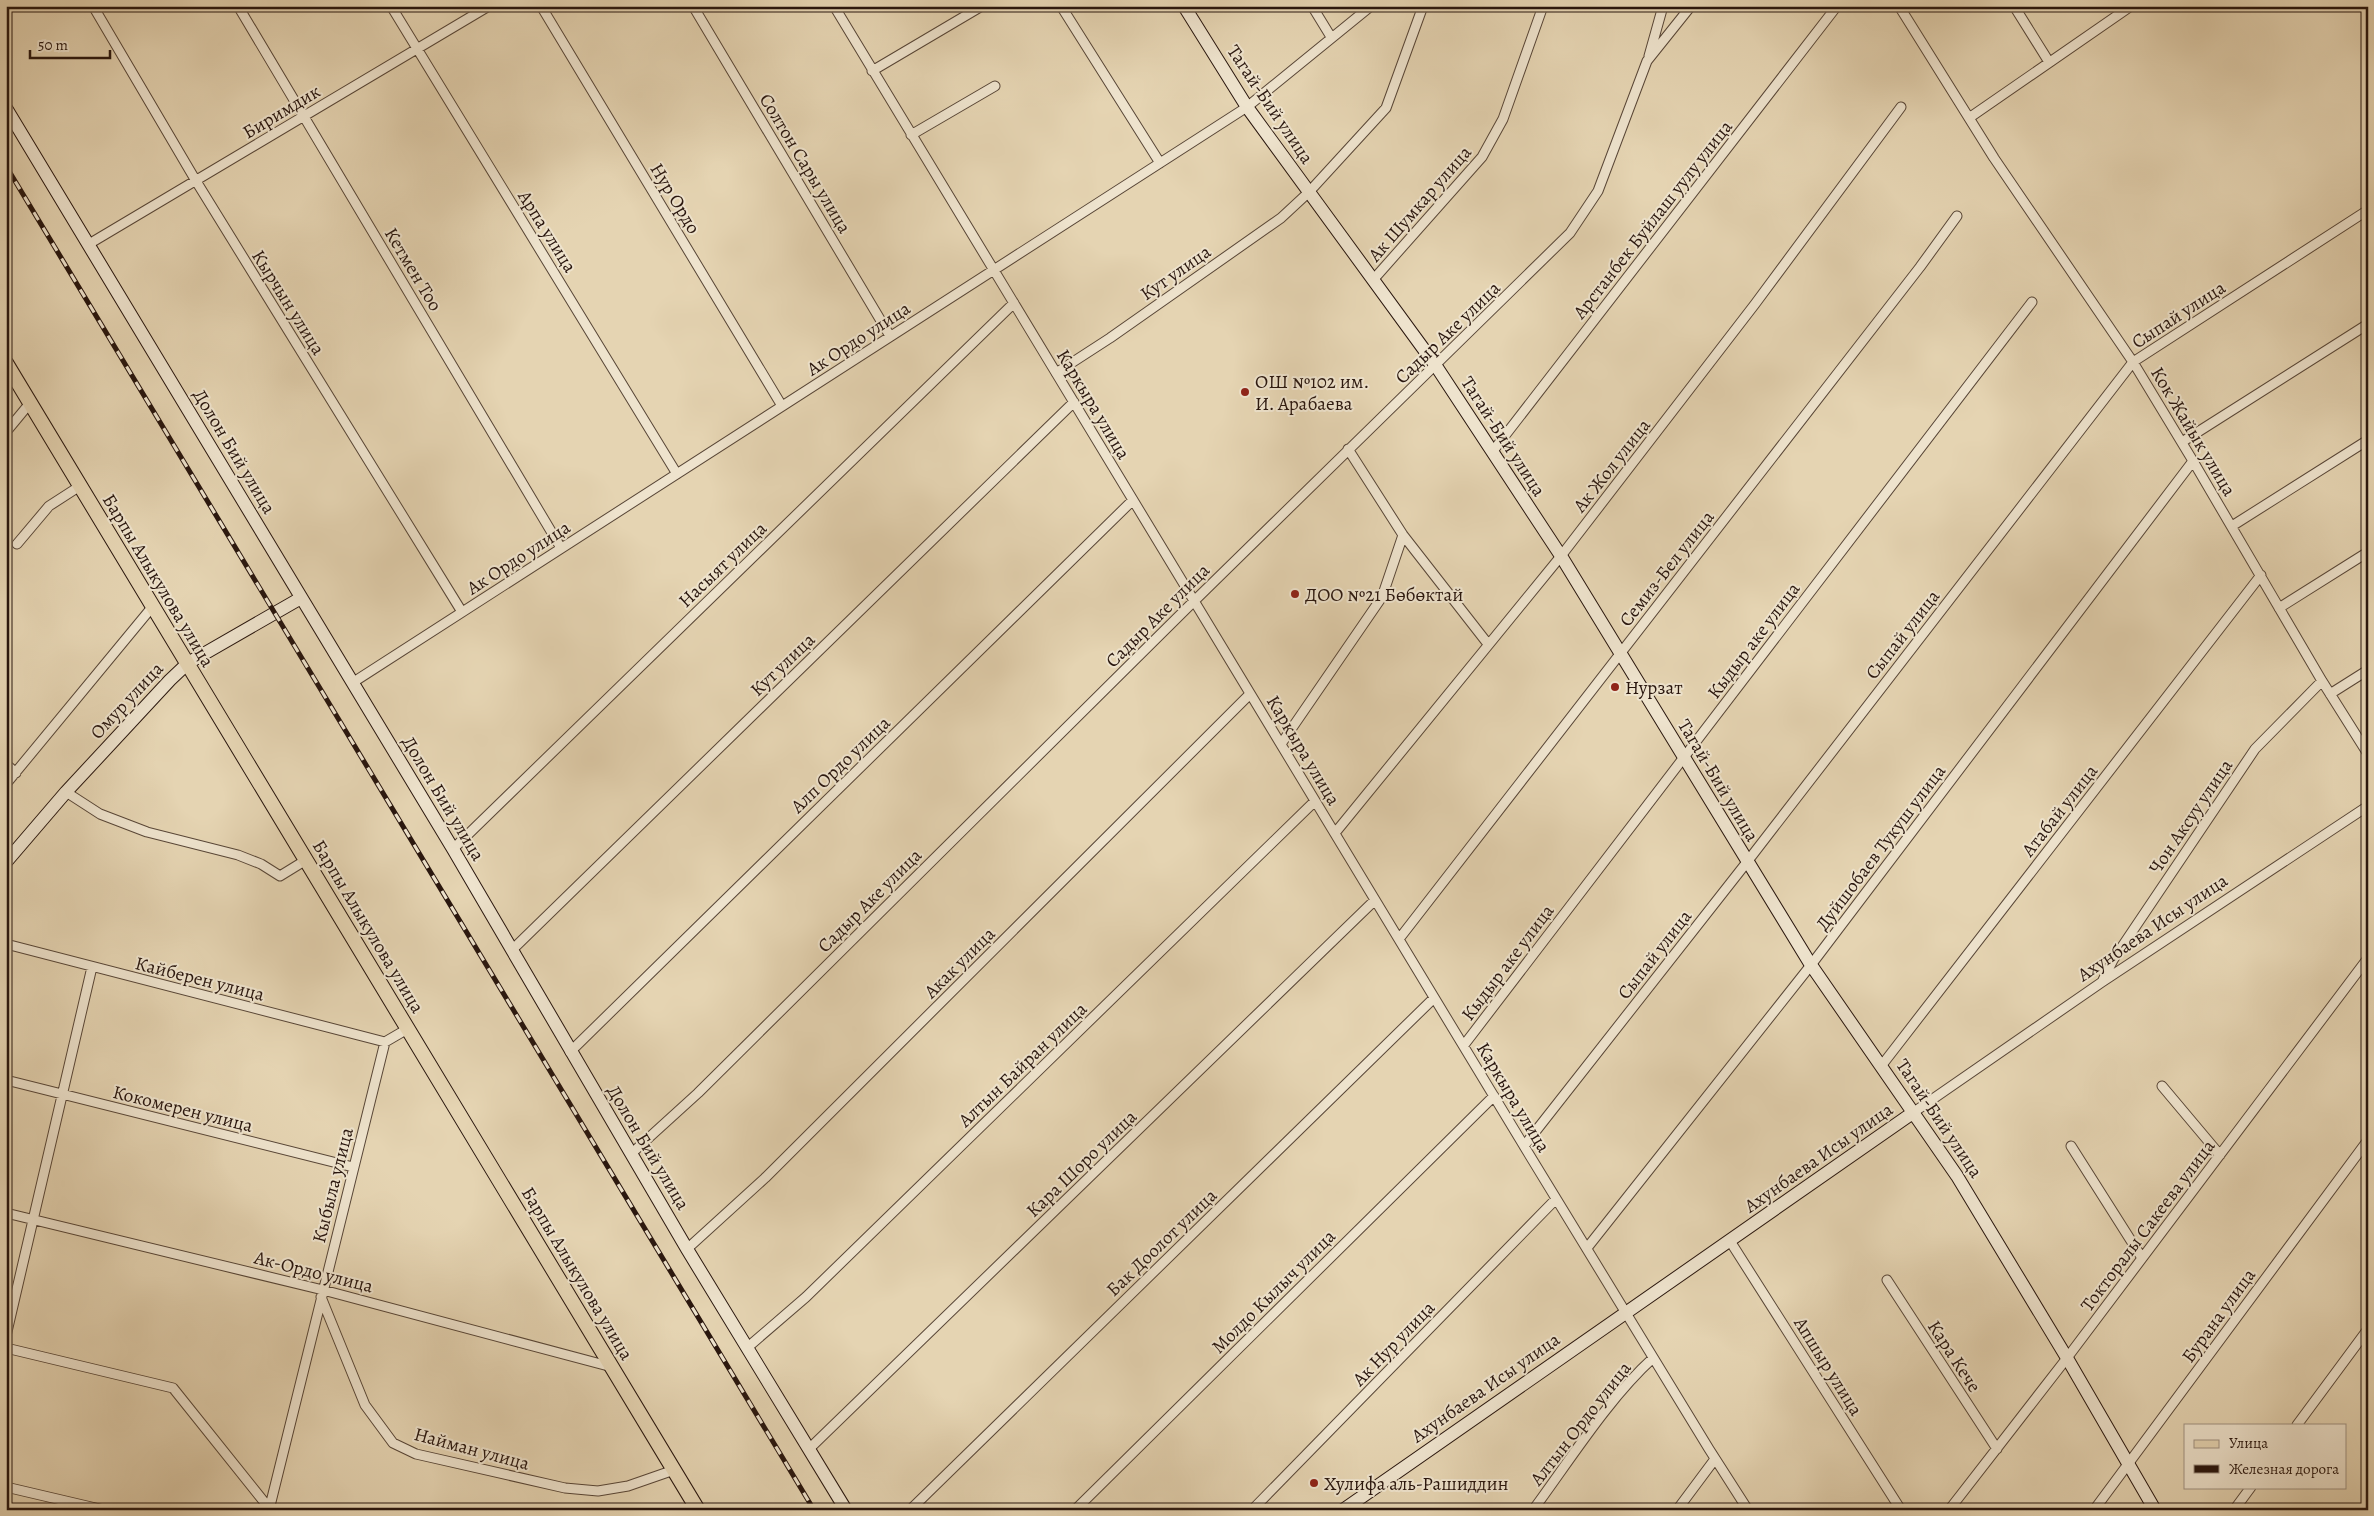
<svg xmlns="http://www.w3.org/2000/svg" width="2374" height="1516" viewBox="0 0 2374 1516" font-family="Alegreya,serif">
  <rect width="100%" height="100%" fill="#e5d4b2"/>
  <filter id="stains"><feTurbulence type="fractalNoise" baseFrequency=".004" numOctaves="4"/><feColorMatrix values="0 0 0 0 .2 0 0 0 0 .09 0 0 0 0 .02 0 0 0 .5 -.17"/></filter>
  <radialGradient id="worn" r=".72"><stop offset=".6" stop-color="#630" stop-opacity="0"/><stop offset="1" stop-color="#630" stop-opacity=".3"/></radialGradient>
  <g fill="none" stroke-linecap="round" stroke-linejoin="round">
    <g stroke="#584637" stroke-width="11">
      <path id="street" d="M93,6l103,175 266,431
        M238,6l323,542
        M391,6l286,468
        M541,6l241,400
        M693,6l197,330
        M834,6l690,1140 185,303 39,61
        M1061,6l99,157
        M1312,6l19,31
        M1899,6l95,152 139,204 60,99 129,220 46,73
        M2014,6l35,56
        M1649,56l14,-50
        M872,71l110,-65
        M1969,118l162,-112
        M911,135l84,-49
        M89,244l400,-238
        M1373,280l109,-123 21,-38 40,-113
        M1056,373l54,-35 171,-120 28,-26 77,-84 37,-102
        M6,432l24,-29
        M2182,442l186,-118
        M1348,449l55,86 85,109
        M1493,451l344,-445
        M2232,526l136,-86
        M17,544l32,-38 31,-20
        M2279,608l89,-56
        M352,683l895,-576 124,-101
        M2330,694l38,-24
        M1281,744l101,-147 21,-62
        M6,764l10,9
        M6,784l147,-178
        M66,792l34,22 47,18 91,23 23,9 19,12 26,-16
        M1335,833l226,-277 194,-252 146,-197
        M453,849l561,-546
        M1399,939l521,-672 37,-51
        M6,944l379,98
        M512,950l562,-548
        M2103,980l10,-20 142,-211 67,-68
        M1464,1045l568,-743
        M570,1052l563,-552
        M1882,1065l379,-490
        M6,1080l347,87
        M2162,1086l58,69
        M1914,1112l188,-130 266,-176
        M1524,1146l223,-284 386,-500 235,-152
        M2071,1146l71,112
        M632,1153l66,-60 489,-485 383,-375 28,-42 49,-130 44,-55
        M6,1213l317,77 289,77
        M1730,1241l171,269
        M1587,1248l224,-283 382,-504
        M687,1249l78,-71 485,-484
        M1887,1280l110,169
        M321,1297l44,108 28,38 23,11 149,34 33,3 30,-5 46,-16
        M6,1336l86,-369
        M748,1347l58,-50 509,-496
        M6,1348l167,40 96,120
        M2297,1425l71,-96
        M809,1449l566,-549
        M6,1487l98,23
        M269,1510l116,-468 24,-14
        M910,1510l524,-512
        M1075,1510l419,-414
        M1252,1510l304,-311
        M1533,1510c37,-50 75,-111 120,-152
        M1677,1510l38,-51
        M1949,1510l118,-152 301,-400
        M2094,1510l274,-370
        M2234,1510l17,-23"/>
    </g>
    <g stroke="#29160e" stroke-width="14">
      <path id="secondary" d="M1184,6l63,101 189,259 125,190 250,409 146,211 110,182 88,152
        M6,108l447,741 234,400 159,261
        M6,862l60,-70 104,-112 18,-17 113,-65
        M1343,1510l571,-398"/>
    </g>
    <g stroke="#29160e" stroke-width="16">
      <path id="primary" d="M6,363l692,1147"/>
    </g>
    <use href="#street" stroke="#eee3cd" stroke-width="9"/>
    <use href="#secondary" stroke="#eee3cd" stroke-width="12"/>
    <use href="#primary" stroke="#e5d4b2" stroke-width="14"/>
    <g stroke="#29160e" stroke-width="5">
      <path id="rail" d="M6,166l808,1344"/>
    </g>
    <use href="#rail" stroke="#eee3cd" stroke-width="3" stroke-dasharray="9" stroke-linecap="butt"/>
  </g>
  <g fill="#8f2418" stroke="#eee3cd" stroke-width="2">
    <circle cx="1245" cy="392" r="5"/>
    <circle cx="1295" cy="594" r="5"/>
    <circle cx="1615" cy="687" r="5"/>
    <circle cx="1314" cy="1483" r="5"/>
  </g>
  <g text-anchor="middle" stroke-width="4" stroke-linejoin="round" paint-order="stroke">
    <g font-size="19" fill="#29160e" stroke="#eee3cd">
      <text transform="translate(1271 104) rotate(56)" y="7">Тагай-Бий улица</text>
      <text transform="translate(281 111) rotate(-31)" y="7">Биримдик</text>
      <text transform="translate(806 163) rotate(59)" y="7">Солтон Сары улица</text>
      <text transform="translate(676 198) rotate(59)" y="7">Нур Ордо</text>
      <text transform="translate(1419 203) rotate(-49)" y="7">Ак Шумкар улица</text>
      <text transform="translate(1652 219) rotate(-52)" y="7">Арстанбек Буйлаш уулу улица</text>
      <text transform="translate(548 231) rotate(58)" y="7">Арпа улица</text>
      <text transform="translate(414 269) rotate(59)" y="7">Кетмен Тоо</text>
      <text transform="translate(1175 272) rotate(-35)" y="7">Кут улица</text>
      <text transform="translate(289 302) rotate(58)" y="7">Кырчын улица</text>
      <text transform="translate(2178 314) rotate(-33)" y="7">Сыпай улица</text>
      <text transform="translate(1447 332) rotate(-44)" y="7">Садыр Аке улица</text>
      <text transform="translate(858 338) rotate(-33)" y="7">Ак Ордо улица</text>
      <text transform="translate(1094 404) rotate(59)" y="7">Каркыра улица</text>
      <text transform="translate(2194 431) rotate(59)" y="7">Кок Жайык улица</text>
      <text transform="translate(1504 436) rotate(57)" y="7">Тагай-Бий улица</text>
      <text transform="translate(235 451) rotate(59)" y="7">Долон Бий улица</text>
      <text transform="translate(1611 465) rotate(-52)" y="7">Ак Жол улица</text>
      <text transform="translate(518 557) rotate(-33)" y="7">Ак Ордо улица</text>
      <text transform="translate(722 564) rotate(-44)" y="7">Насыят улица</text>
      <text transform="translate(1666 568) rotate(-52)" y="7">Семиз-Бел улица</text>
      <text transform="translate(159 580) rotate(59)" y="7">Барпы Алыкулова улица</text>
      <text transform="translate(1157 615) rotate(-45)" y="7">Садыр Аке улица</text>
      <text transform="translate(1902 634) rotate(-52)" y="7">Сыпай улица</text>
      <text transform="translate(1753 640) rotate(-53)" y="7">Кыдыр аке улица</text>
      <text transform="translate(782 664) rotate(-44)" y="7">Кут улица</text>
      <text transform="translate(126 700) rotate(-47)" y="7">Омур улица</text>
      <text transform="translate(1304 750) rotate(59)" y="7">Каркыра улица</text>
      <text transform="translate(840 764) rotate(-44)" y="7">Алп Ордо улица</text>
      <text transform="translate(1719 780) rotate(59)" y="7">Тагай-Бий улица</text>
      <text transform="translate(444 798) rotate(59)" y="7">Долон Бий улица</text>
      <text transform="translate(2059 810) rotate(-52)" y="7">Атабай улица</text>
      <text transform="translate(2190 816) rotate(-56)" y="7">Чон Аксуу улица</text>
      <text transform="translate(1880 847) rotate(-53)" y="7">Дуйшобаев Тукуш улица</text>
      <text transform="translate(869 900) rotate(-45)" y="7">Садыр Аке улица</text>
      <text transform="translate(369 926) rotate(59)" y="7">Барпы Алыкулова улица</text>
      <text transform="translate(2152 927) rotate(-34)" y="7">Ахунбаева Исы улица</text>
      <text transform="translate(1654 954) rotate(-52)" y="7">Сыпай улица</text>
      <text transform="translate(959 962) rotate(-45)" y="7">Акак улица</text>
      <text transform="translate(1507 962) rotate(-53)" y="7">Кыдыр аке улица</text>
      <text transform="translate(200 978) rotate(14)" y="7">Кайберен улица</text>
      <text transform="translate(1022 1064) rotate(-44)" y="7">Алтын Байран улица</text>
      <text transform="translate(1514 1097) rotate(59)" y="7">Каркыра улица</text>
      <text transform="translate(183 1108) rotate(14)" y="7">Кокомерен улица</text>
      <text transform="translate(1940 1118) rotate(56)" y="7">Тагай-Бий улица</text>
      <text transform="translate(649 1147) rotate(59)" y="7">Долон Бий улица</text>
      <text transform="translate(1818 1157) rotate(-35)" y="7">Ахунбаева Исы улица</text>
      <text transform="translate(1081 1163) rotate(-44)" y="7">Кара Шоро улица</text>
      <text transform="translate(332 1185) rotate(-76)" y="7">Кыбыла улица</text>
      <text transform="translate(2147 1225) rotate(-53)" y="7">Токторалы Сакеева улица</text>
      <text transform="translate(1161 1242) rotate(-44)" y="7">Бак Доолот улица</text>
      <text transform="translate(314 1271) rotate(14)" y="7">Ак-Ордо улица</text>
      <text transform="translate(578 1273) rotate(59)" y="7">Барпы Алыкулова улица</text>
      <text transform="translate(1273 1291) rotate(-45)" y="7">Молдо Кылыч улица</text>
      <text transform="translate(2218 1315) rotate(-54)" y="7">Бурана улица</text>
      <text transform="translate(1393 1343) rotate(-46)" y="7">Ак Нур улица</text>
      <text transform="translate(1955 1356) rotate(57)" y="7">Кара Кече</text>
      <text transform="translate(1829 1366) rotate(58)" y="7">Апшыр улица</text>
      <text transform="translate(1485 1387) rotate(-35)" y="7">Ахунбаева Исы улица</text>
      <text transform="translate(1580 1423) rotate(-52)" y="7">Алтын Ордо улица</text>
      <text transform="translate(472 1448) rotate(15)" y="7">Найман улица</text>
    </g>
    <g font-size="19" fill="#29160e" stroke="#eee3cd" text-anchor="start">
      <text x="1255" y="388">ОШ №102 им.<tspan x="1255" dy="22">И. Арабаева</tspan></text>
      <text x="1305" y="601">ДОО №21 Бөбөктай</text>
      <text x="1625" y="694">Нурзат</text>
      <text x="1324" y="1490">Хулифа аль-Рашиддин</text>
    </g>
  </g>
  <rect width="2374" height="1516" fill="none" stroke="#e5d4b2" stroke-width="25"/>
  <rect x="8" y="8" width="2359" height="1501" fill="none" stroke="#29160e" stroke-width="2.5"/>
  <rect x="12" y="12" width="2349" height="1491" fill="none" stroke="#29160e"/>
  <rect x="2184" y="1424" width="162" height="65" fill="#eee3cd" stroke="#9f9181"/>
  <rect x="2194" y="1440" width="25" height="8" fill="#e5d4b2" stroke="#9f9181"/>
  <text x="2229" y="1448" font-size="15" fill="#29160e">Улица</text>
  <rect x="2194" y="1465" width="25" height="8" fill="#29160e" stroke="#9f9181"/>
  <text x="2229" y="1474" font-size="15" fill="#29160e">Железная дорога</text>
  <path d="M30 50v8h80v-8" fill="none" stroke="#29160e" stroke-width="2.5"/>
  <text x="38" y="50" font-size="15" fill="#29160e" stroke="#eee3cd" stroke-width="4" paint-order="stroke">50 m</text>
  <rect width="100%" height="100%" filter="url(#stains)"/>
  <rect width="100%" height="100%" fill="url(#worn)"/>
</svg>
